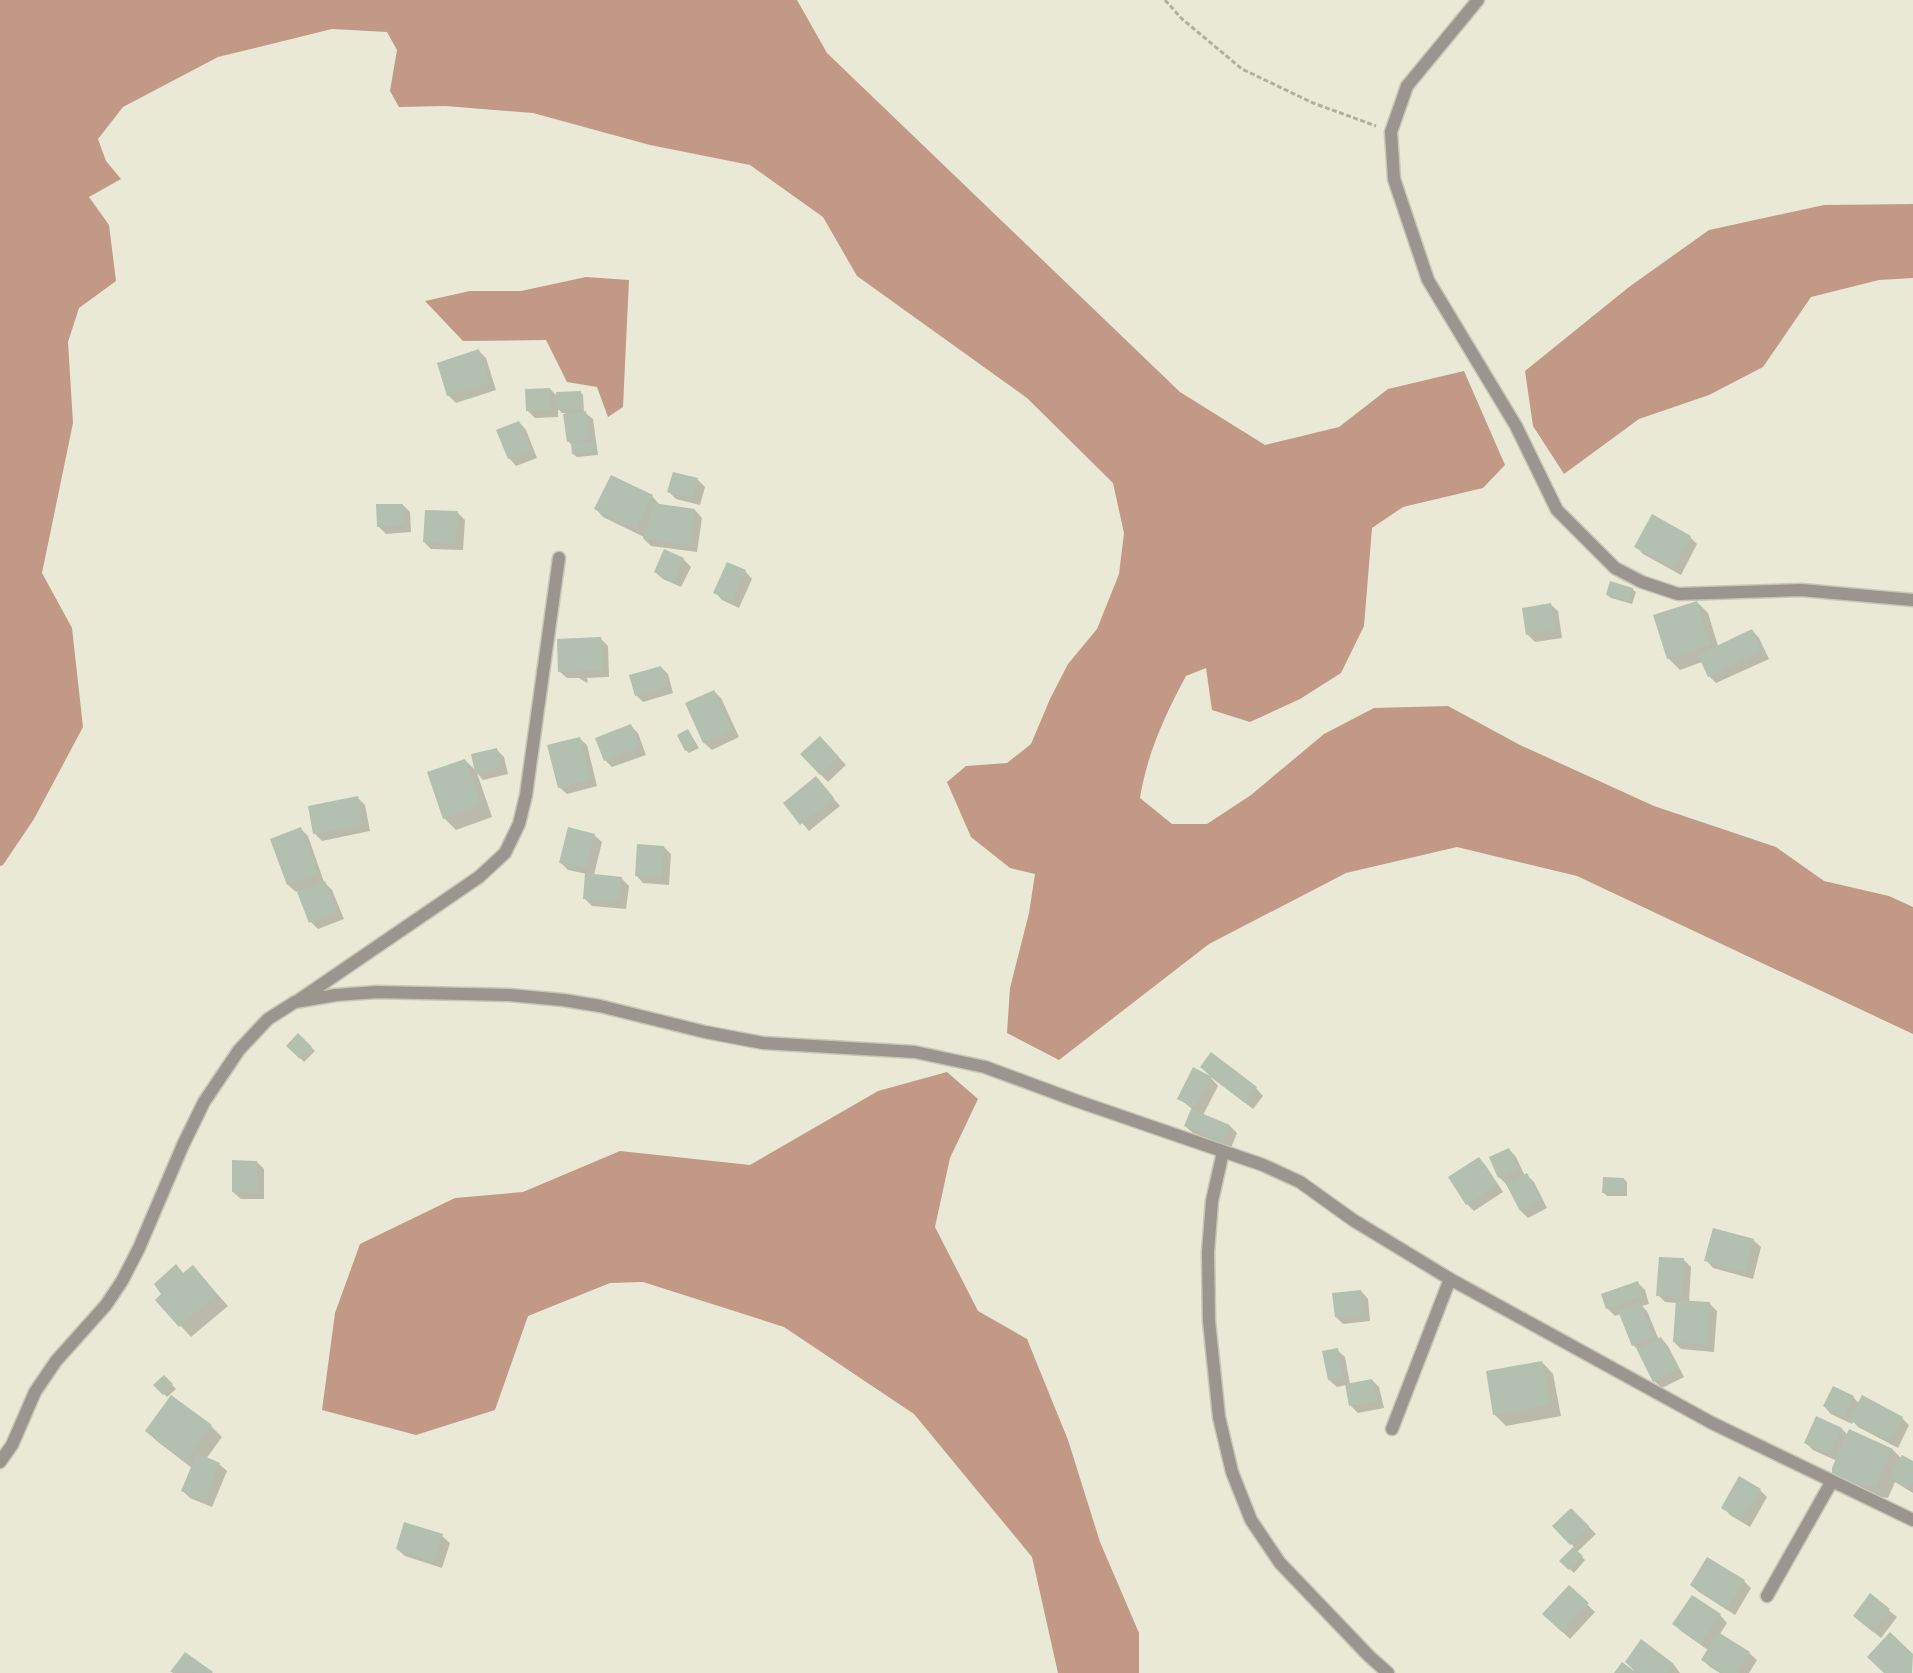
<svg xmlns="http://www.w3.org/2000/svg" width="1913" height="1673" viewBox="0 0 1913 1673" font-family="Quicksand,sans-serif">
  <rect width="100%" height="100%" fill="#e9e9d6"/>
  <path fill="#c29986" d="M0,0h797l30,53 353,339 85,53 74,-18 49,-38 76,-18 41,94 -22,23 -80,19 -31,21 -8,98 -23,47 -41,26 -50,23 -38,-12 -6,-42 -20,8c-21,39 -39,78 -46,122l32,26h35l44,-29 73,-61 50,-26 74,-2 72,39 134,61 122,41 48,34 65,15 24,11v127l-336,-158 -120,-29 -111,26 -137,71 -150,116 -52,-27 3,-45 19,-75 6,-39 -25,-6 -39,-31 -24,-55 19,-16 41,-3 24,-19 19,-45 18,-35 29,-35 22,-55 5,-41 -11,-50 -86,-85 -170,-122 -34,-59 -73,-52 -100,-20 -117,-32 -87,-7 -47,1 -9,-16 7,-41 -10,-18 -55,-3 -114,28 -95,50 -25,32 8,22 15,18 -32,18 20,28 7,56 -37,27 -11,34 5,81 -31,150 30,55 11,99 -49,92 -31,46 -3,1z
    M1913,204v74l-34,2 -68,17 -48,70 -54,28 -70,24 -75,55 -31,-48 -8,-55 104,-84 80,-57 115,-25z
    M586,277l43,3 -6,127 -15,10 -11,-30 -30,-5 -21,-42 -83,1 -38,-40 45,-10h51z
    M947,1072l31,27 -28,59 -15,69 43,84 49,28 41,101 32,102 39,91v40h-81l-26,-116 -118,-143 -130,-87 -141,-45 -33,1 -82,33 -33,94 -79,25 -94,-25 13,-97 25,-69 95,-46 68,-6 97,-41 130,14 128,-74z"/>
  <path fill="#0003" d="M479,351l7,7 10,32 -40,13 -8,-8z
    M550,389l8,8 22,-5 3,3 1,17 9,7 5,36 -21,2 -4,-3 -1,-9 -3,-3 -4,-29h-3l-4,-4v8l-23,1 -7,-7z
    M519,422l7,8 11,28 -21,8 -7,-8z
    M698,480l7,7 -5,18 -24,-6 -7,-7z
    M652,496l7,8v1l36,5 7,8 -5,34 -46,-6 -7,-7v-2l-41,-20 -7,-8z
    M403,505l7,7 1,20 -25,2 -8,-8z
    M458,513l7,7 -2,30 -32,-1 -7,-7z
    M1690,537l7,7 -16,31 -38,-21 -7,-7z
    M683,559l8,8 -10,20 -18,-8 -8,-7z
    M745,571l7,8 -13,29 -17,-8 -7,-8z
    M1632,589l4,3 -4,12 -21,-6 -4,-3z
    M1697,602l11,11 10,33 34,-16 7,8 10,21 -53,24 -7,-7 -7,-14 -22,8 -12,-12z
    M1550,604l8,7 4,27 -27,4 -7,-7z
    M601,639l7,7 1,31 -23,1 2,2 -1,3 -8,-5h-12l-8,-7z
    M661,667l7,7 5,19 -30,9 -7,-7z
    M714,691l7,7 18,39 -27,13 -8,-7 -18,-39z
    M631,726l7,7 8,22 -34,12 -7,-7z
    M688,730l11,18 -10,5 -3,-3z
    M579,738l8,7 10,41 -30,8 -8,-7z
    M827,745l19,20 -18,17 -8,-8z
    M497,750l7,7 4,17 -25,6 -6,-7 15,44 -36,13 -12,-12 21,-58 11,11z
    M816,778l24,28 -31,25 -24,-28z
    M357,797l8,8 5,26 -48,10 -8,-8z
    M301,829l7,7 16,46 8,8 12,29 -26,10 -7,-7 -13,-31 -2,1 -8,-7 -17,-45z
    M594,835l8,7 -8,33 27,3 8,8 -3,23 -34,-3 -8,-8 3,-24 -19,-4 -8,-8z
    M664,847l7,7 -2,31 -26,-2 -7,-8z
    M298,1035l17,16 -11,11 -16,-16z
    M1201,1067l55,21 7,8 -10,13 -41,-31z
    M1194,1069l18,10 6,7 -15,29 27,11 7,7 -6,15 -38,-15 -8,-7 7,-17 -13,-11z
    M1509,1149l7,8 9,19 2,-1 7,7 13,26 -19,10 -7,-7 -14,-26 -8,-8z
    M1479,1158l7,8 17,26 -29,19 -7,-7z
    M257,1162l7,7v30h-23l-8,-7z
    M1624,1179l3,3v14h-20l-4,-4z
    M1753,1240l8,7 -8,32 -40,-11 -7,-8z
    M1684,1260l7,7 -2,35 21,2 7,7 -3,41 -33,-3 -7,-7 3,-39 -12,-1 -7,-7z
    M176,1266l8,8 8,-8 36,40 -37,31 -34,-37 6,-6z
    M1637,1282l8,8 4,14 -7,2 5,5 12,29 2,-2 7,8 16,31 -22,11 -8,-7 -14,-29 -7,-7 -13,-31 -5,2 -8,-8z
    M1361,1291l7,8 2,22 -27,3 -7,-7z
    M1337,1350l8,7 5,27 22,-4 7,7 5,21 -26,5 -7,-7 -5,-21 -9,2 -8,-7z
    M1542,1362l11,12 8,42 -55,10 -12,-12z
    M164,1376l12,13 -9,8 -12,-12z
    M1853,1397l6,6 43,15 7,7 -11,23 -40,-21 -5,-6 -1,3 -21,-10 -7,-8z
    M1817,1418l25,11 6,6 2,-4 43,19 8,8 12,4v31l-18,-11 -7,16 -43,-6 -8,-31 -24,-11 -7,-7z
    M211,1426l11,11 -16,22 13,5 8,7 -15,36 -22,-9 -7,-7 9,-23 -34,-26 -12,-11z
    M1760,1490l7,7 -17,30 -20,-12 -7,-8z
    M1571,1509l25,25 -19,18 8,8 -11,13 -13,-12 13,-14 -20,-21z
    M442,1536l8,7 -8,25 -37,-12 -8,-7z
    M1744,1581l7,7 -16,27 -36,-23 -8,-7z
    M1569,1587l26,25 -25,27 -19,-18z
    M1870,1595l27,22 -16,21 -27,-22z
    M1720,1615l7,8 -7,11 29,19 8,7 -8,13h-29l-10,-6 -8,-8 6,-9 -27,-19 -7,-7z
    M1641,1641l33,24 6,8h-44l-10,-11z
    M185,1654l27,19h-39l-1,-1z"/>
  <path fill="#b3bfaf" d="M479,349l10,34 -42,13 -10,-33z
    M550,388l1,22 -25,1 -1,-22z
    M581,391l1,18 -25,1 -1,-18z
    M586,411l4,28 -23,3 -4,-28z
    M519,421l12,29 -23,9 -12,-29z
    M594,442l1,10 -23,2 -1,-10z
    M673,472l25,6 -5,21 -26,-7z
    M611,475l42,20 -17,35 -42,-21z
    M653,503l42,6 -5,36 -47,-6z
    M376,504h27l1,21 -27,2z
    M425,510l33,1 -2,33 -33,-2z
    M1652,514l39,22 -18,32 -39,-21z
    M664,549l20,9 -10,23 -20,-9z
    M727,562l19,8 -14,31 -19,-8z
    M1610,581l23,7 -4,13 -23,-6z
    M1697,601l14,44 -44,14 -14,-44z
    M1551,603l4,27 -29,5 -4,-27z
    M1752,629l10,22 -54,26 -10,-22z
    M601,637l2,33 -45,2 -1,-33z
    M661,666l6,20 -32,10 -6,-21z
    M714,690l19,40 -30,13 -18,-40z
    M631,724l9,23 -36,14 -9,-23z
    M688,729l8,15 -11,7 -8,-16z
    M820,736l19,21 -19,18 -20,-21z
    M580,737l11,42 -33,9 -11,-43z
    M497,748l4,19 -26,6 -4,-19z
    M465,759l16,46 -38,14 -16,-47z
    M816,776l18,22 -34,27 -17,-22z
    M358,796l5,28 -50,10 -5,-28z
    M301,827l17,47 -31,11 -17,-46z
    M568,827l27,7 -8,35 -28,-6z
    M637,844l27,2 -2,32 -27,-2z
    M585,873l37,4 -3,25 -36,-3z
    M325,881l12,30 -28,12 -12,-31z
    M298,1033l14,14 -12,12 -14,-13z
    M1211,1052l46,35 -12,16 -45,-36z
    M1193,1067l19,10 -17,31 -18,-9z
    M1191,1109l39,16 -7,17 -39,-16z
    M1509,1148l10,21 -21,9 -9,-21z
    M1479,1157l18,27 -31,21 -18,-28z
    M232,1160l25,1v31h-25z
    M1527,1173l14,27 -21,11 -14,-27z
    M1603,1177l21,1v15h-22z
    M1713,1228l41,11 -9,33 -41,-11z
    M1659,1257l25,1 -2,39 -26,-1z
    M176,1264l7,9 10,-8 24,29 -38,33 -24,-27 6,-6 -7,-10z
    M1638,1281l5,15 -37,13 -5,-15z
    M1361,1290l3,24 -29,3 -3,-24z
    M1676,1300l34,2 -3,43 -34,-3z
    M1640,1302l14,35 -22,9 -14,-35z
    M1661,1337l17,32 -25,13 -16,-32z
    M1338,1348l6,29 -16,3 -6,-29z
    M1542,1361l8,44 -57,10 -7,-44z
    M164,1375l9,9 -10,11 -10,-10z
    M1372,1379l5,22 -28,5 -4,-22z
    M1833,1386l21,10 -10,21 -21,-11z
    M171,1395l41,30 -27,36 -40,-30z
    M1862,1395l41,22 -13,25 -41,-22z
    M1816,1416l26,12 -12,27 -26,-12z
    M1849,1429l44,20 -17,38 -44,-6v-13z
    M197,1453l23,10 -15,38 -24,-10z
    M1902,1455l11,6v21l-4,7 -20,-11z
    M1739,1476l22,13 -19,31 -21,-12z
    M1571,1508l18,18 -19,19 -18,-19z
    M404,1522l39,12 -8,28 -39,-13z
    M1573,1547l10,9 -14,14 -10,-9z
    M1707,1557l38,23 -18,28 -37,-23z
    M1569,1585l20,18 -27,29 -20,-18z
    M1870,1593l20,16 -17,23 -20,-16z
    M1692,1595l29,19 -20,29 -29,-19z
    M1718,1632l32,20 -13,21h-14l-22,-13z
    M1890,1632l23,22 -1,19h-28l-17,-16z
    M1641,1639l33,25 -6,9h-28l-15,-11z
    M185,1652l28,20 -1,1 -42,-1z
    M1622,1662l15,11h-23z"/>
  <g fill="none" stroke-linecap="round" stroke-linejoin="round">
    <g stroke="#c7c7b6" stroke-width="15">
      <path id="minor" d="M1478,0l-71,86 -16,46 3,47 34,101 88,146 41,84 58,58 27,14 36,12 123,-4 112,10
        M299,1000l180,-123 26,-24 14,-29 7,-29 33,-237
        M1223,1152l-11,49 -4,51 1,69 10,96 13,55 19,48 29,43 89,93 19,17
        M1392,1429l58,-150
        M0,1462l12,-17 23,-53 21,-31 50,-56 16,-24 17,-33 44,-103 21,-43 35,-52 29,-31 27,-17 41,-7 41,-3 132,3 54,5 37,6 105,26 58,11 152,9 70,15 92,34 186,64 37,17 53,38 97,59 262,144 201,97
        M1767,1596l65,-115"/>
    </g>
    <path stroke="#b0b0a0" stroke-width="3" stroke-dasharray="5 2.5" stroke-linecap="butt" d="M1165,0l16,18 61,51 71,34 63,23"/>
    <use href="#minor" stroke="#9a958f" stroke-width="12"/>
  </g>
</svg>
